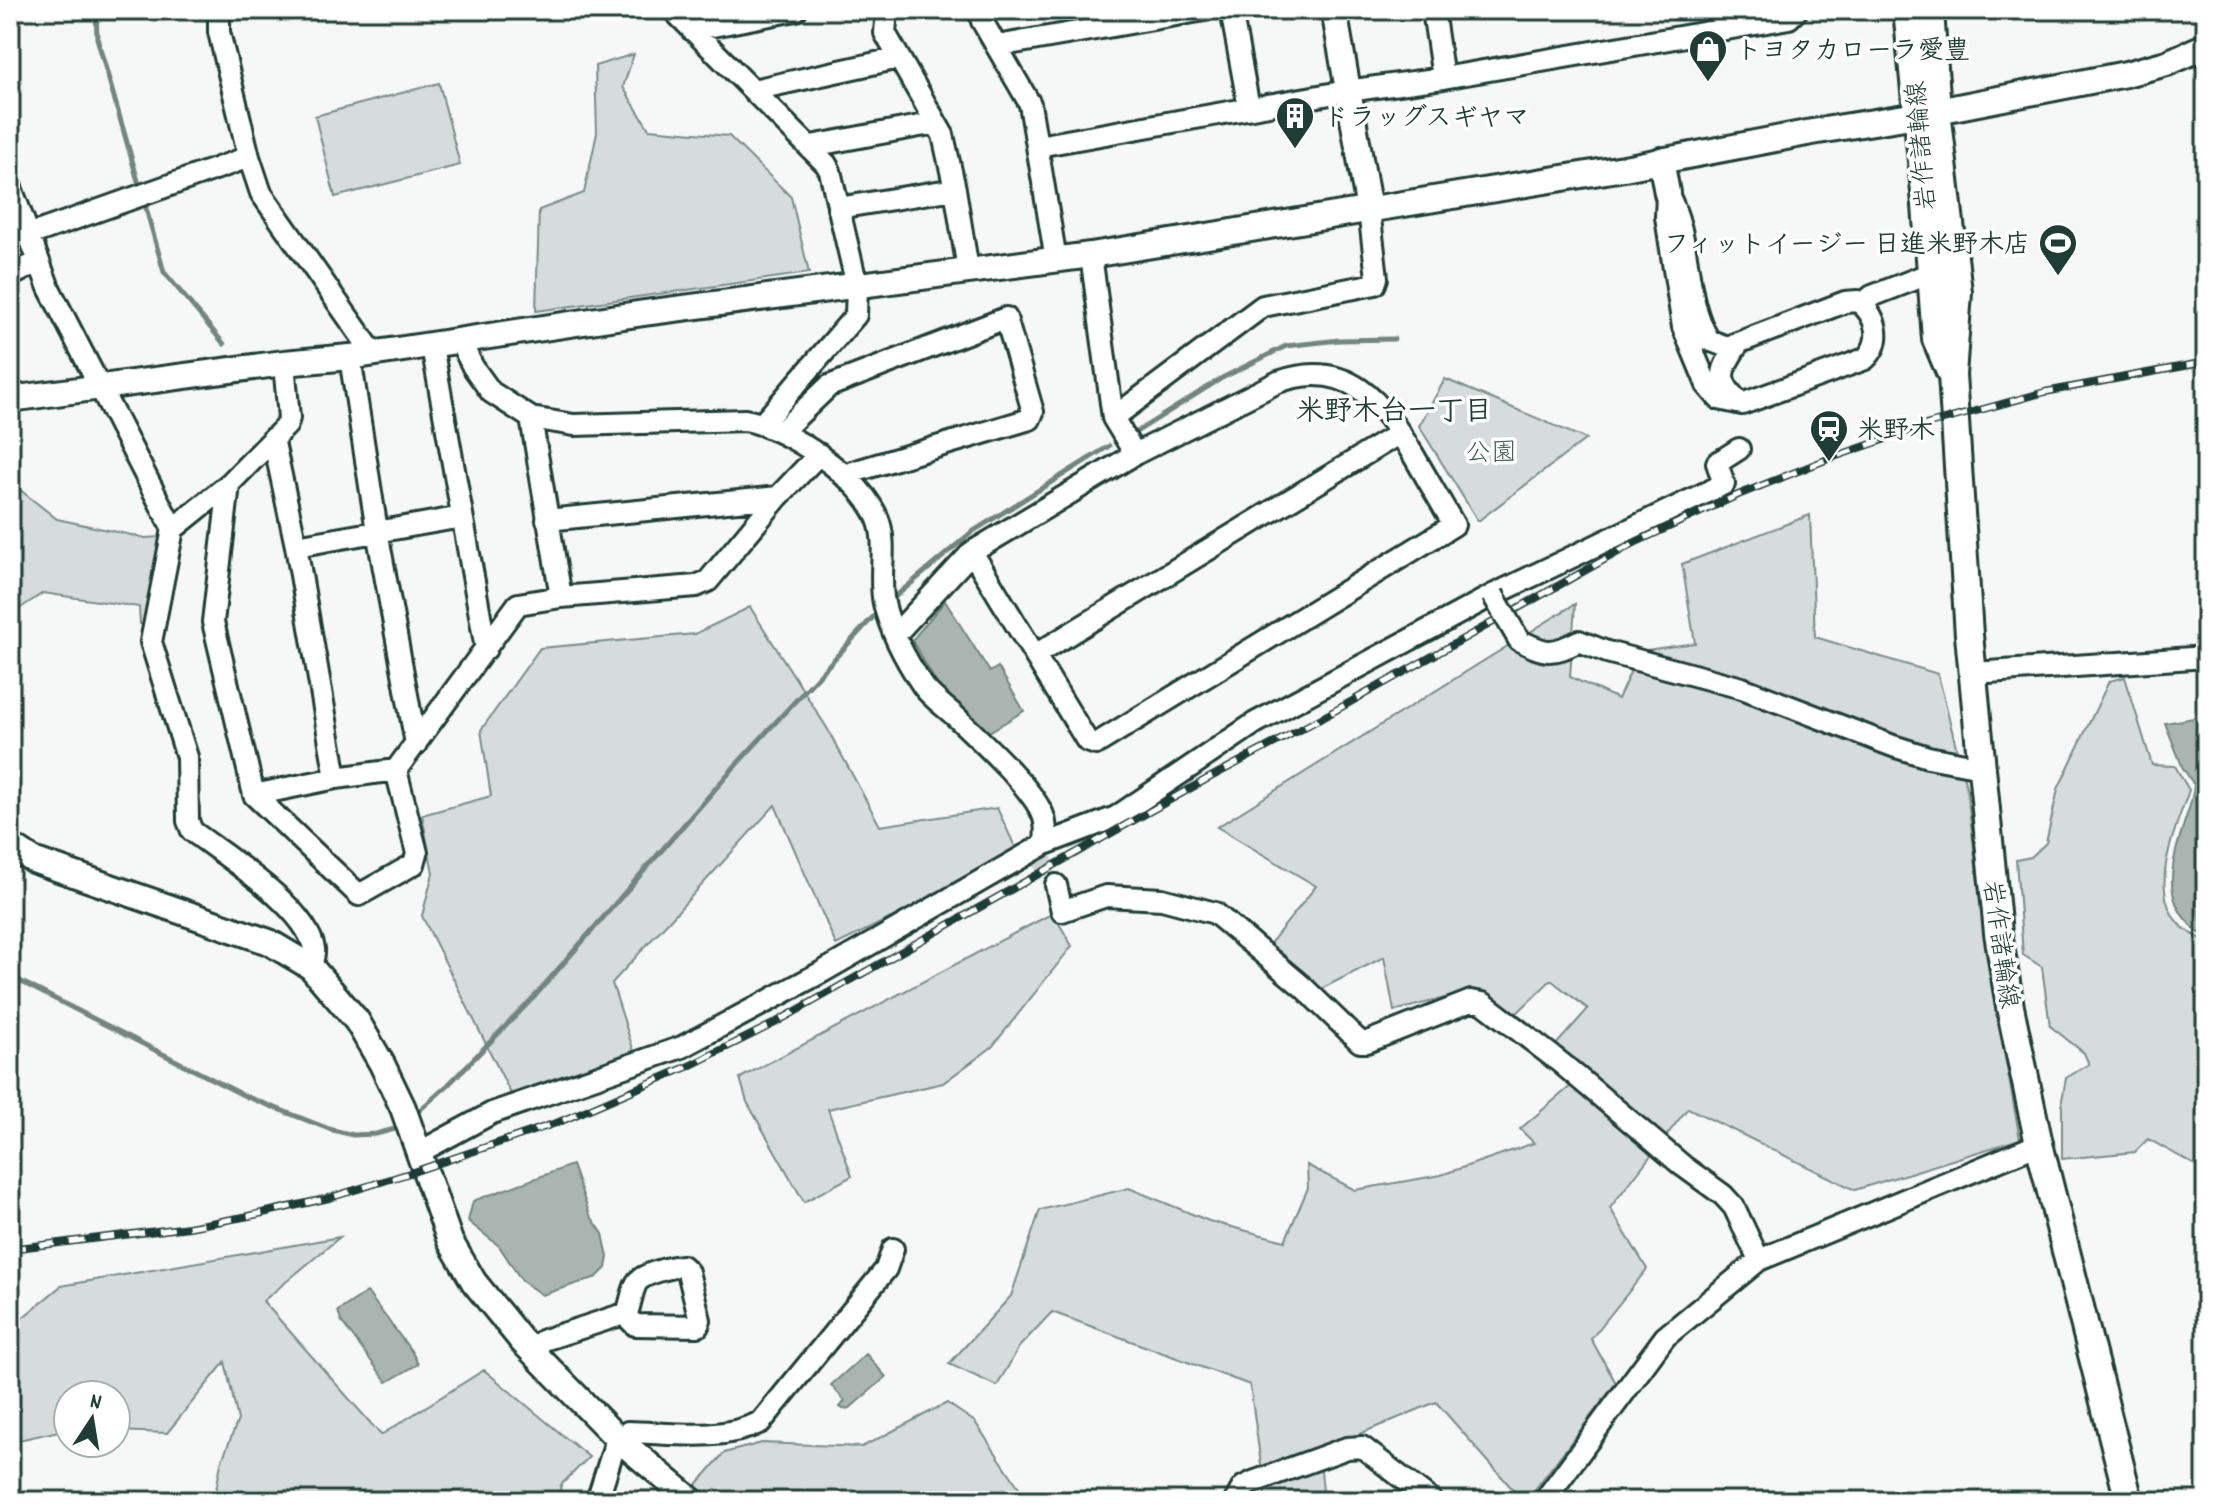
<svg xmlns="http://www.w3.org/2000/svg" width="2216" height="1511" viewBox="0 0 2216 1511" font-family="Dekko,'Klee One',sans-serif">
  <rect width="100%" height="100%" fill="#f6f7f7"/>
  <filter id="ink" filterUnits="userSpaceOnUse"><feTurbulence type="fractalNoise" baseFrequency=".0125" numOctaves="2"/><feDisplacementMap in="SourceGraphic" scale="16" xChannelSelector="R" yChannelSelector="G"/><feConvolveMatrix kernelMatrix="1 2 1 2 8 2 1 2 1" color-interpolation-filters="sRGB"/></filter>
  <g filter="url(#ink)">
    <path fill="#d6dcdb" stroke="#7a8c88" stroke-width="2" d="M634,54l-11,33 26,42 80,7 62,61 18,76 -273,38 3,-101 45,-17 13,-60 -2,-67z
      M439,83l21,82 -125,32 -20,-81z
      M10,216l17,45 -17,8z
      M1445,379l141,60 -108,82 -59,-95z
      M10,482l47,37 88,19 16,-1 -11,89 -10,-2 -1,-17 -96,-14 -33,22z
      M1810,515l5,122 123,37 29,117 21,173 32,175 -165,51 -167,-82 -78,100 37,61 -56,70 25,44 -90,118h-3l-87,-99 -117,49 5,50h-58l-16,-116 -198,-73 -33,35 -22,39 -48,-22 62,-68 29,-86 89,-22 80,33 76,20 23,-53 -1,-23 48,25 86,-15 93,-32 -14,-14 66,-56 -33,-25 35,-39 -37,-29 -38,37 -45,-25 -74,19 -10,-54 -67,34 -48,-46 47,-59 -99,-59 358,-223 -5,73 48,22 22,-48 55,-8 -13,-79z
      M750,607l77,121 53,98 117,-18 22,47 -183,90 -61,-140 -163,178 24,75 -122,42 -92,-184 11,-43 -11,-58 69,-19 -10,-66 59,-82 155,-14z
      M10,615l7,62 -7,22z
      M2125,677l27,88 23,1 14,24c-13,38 -42,98 -10,134 7,7 18,13 27,17v326l-2,-97 -56,-31 -13,13 -73,7v-59l4,-22 23,-14 -5,-11 -34,-27 -8,-59 -19,-12 -7,-95 15,-3 15,-14 12,-54 51,-108z
      M1053,913l19,33 -80,101 -49,36 -115,26 24,67 -48,26 -57,-100 -7,-24z
      M340,1237l-77,64 118,134 103,-65 105,87 -28,28 -3,16h-344l7,-38 17,-43 -13,-58 -58,71 -51,-2v-36h-48v34l-58,13v-114l51,-42z
      M947,1403l28,19 53,79h-321l-14,-12 31,-36 38,-10 100,4z"/>
    <path fill="#aab5b1" stroke="#72857f" stroke-width="2" d="M945,601l45,71 8,-5 26,44 -35,21 -51,-46 -26,-46z
      M2206,716v222c-44,-30 -38,-66 -23,-111 4,-13 10,-27 11,-42l-11,-17 -18,-45z
      M572,1165l18,50 13,19 5,23 -2,11 -9,9 -55,18 -20,-14 -23,-35 -31,-25 5,-20z
      M367,1292l45,60 6,12 -31,18 -46,-61 -3,-10z
      M866,1354l20,23 -36,31 -7,1 -3,-2 5,-6 -14,-16z"/>
    <g fill="none" stroke-linecap="round" stroke-linejoin="round">
      <path stroke="#72857f" stroke-width="5" d="M96,10l1,28 43,150
        M143,198l21,74 60,72
        M1133,434l89,-56 64,-32 53,-6 55,-1
        M890,601l82,-69 137,-86
        M10,976l235,120 84,33 24,6 23,-1 19,-5
        M414,1115l34,-30 86,-88 202,-232 138,-149"/>
      <path stroke="#cbd2d0" stroke-width="20" stroke-dasharray="20 10" stroke-linecap="butt" d="M1036,850l20,35"/>
      <g stroke="#1f3d34" stroke-width="26">
        <path id="minor" d="M219,10v22l30,125 12,36 112,160
          M673,10l153,154 4,7 27,115 -1,29 -93,108
          M887,10l-2,23 58,102 12,54 13,81
          M979,10l3,11 48,83 26,156
          M1231,10l18,98
          M1433,10l10,68
          M692,30l104,-20
          M997,46l208,-36
          M753,90l146,-32
          M811,146l125,-23
          M1038,146l309,-55 96,-13 346,-60 8,-8
          M10,185l39,103 124,241 -22,113 36,115 1,64 4,10c33,25 115,76 122,118 1,5 -2,13 -3,18
          M1667,193c26,45 15,102 42,147l18,7 118,-45 13,-1c19,15 26,40 7,58l-123,45 -23,-5 -12,-14 -24,-58 -17,-110z
          M838,208l117,-19
          M29,235l220,-78
          M1091,255l22,163 22,36
          M10,276l28,-14
          M1863,304l9,-8 59,-23
          M460,341l13,26 18,25 40,26 43,7 171,-5c43,8 116,57 133,99 10,25 0,58 6,84 6,28 23,59 39,83 8,11 21,20 31,29 24,23 71,66 86,94 7,11 6,23 5,35
          M1738,344c-16,26 -24,33 1,58
          M432,346l54,303
          M350,357l27,174 39,213
          M531,418l30,179
          M1113,418l150,-112 112,-22 2,-6 -8,-68
          M781,432l48,-46 177,-68 27,94 -3,7 -187,56
          M273,438l23,108 40,232
          M229,484l-16,138 41,173 105,100 55,-31 3,-11 -21,-83
          M547,520l231,-23
          M173,529l56,-45 58,-59 2,-7 -5,-55
          M296,546l166,-29
          M895,635l77,-83 163,-98 143,-72c70,-25 104,20 136,74 13,23 27,46 40,69l-358,219 -9,-3 -115,-189
          M1519,640c27,14 33,15 60,1l28,11 135,36 151,58 35,11 53,10
          M1035,655l365,-222
          M1974,673l232,-16
          M254,795l82,-17 60,-8 122,-166 43,-7 135,-11 12,-5 70,-84 41,-43
          M1056,885l6,26 44,-15 56,3 53,14 88,74 57,55h7l104,-41 12,2 78,60 122,103 40,29 11,12 25,53
          M418,1153l74,-40 190,-66 140,-75 223,-128 71,-27 139,-94 238,-128 231,-111 -7,-21 22,-14
          M530,1349l14,-9 83,-27c4,-9 5,-25 11,-32 8,-8 33,-14 44,-15l6,6 12,48 -2,6 -63,-1 -7,-7 -1,-5
          M620,1441l8,-9c44,1 93,10 133,-10l125,-153 7,-20
          M597,1501l20,-63
          M1235,1501l8,-14 10,-5 94,-34 15,-1 70,54
          M1544,1501l121,-164 94,-77 280,-116"/>
      </g>
      <g stroke="#1f3d34" stroke-width="30">
        <path id="tertiary" d="M1334,10l35,200
          M1661,160l6,33
          M10,399l274,-36 66,-6 294,-44 447,-58 533,-87 188,-36 105,-17 209,-41 41,-11 39,-17
          M10,845l23,15 236,82 42,25 46,54 25,43 21,44 47,133 24,41 48,59 95,97 75,63"/>
      </g>
      <g stroke="#1f3d34" stroke-width="32">
        <path id="secondary" d="M1907,10l18,182 11,147 14,33
          M1930,10l7,101 21,181 -6,83 17,260 29,298 12,74 29,137 90,357"/>
      </g>
      <use href="#minor" stroke="#fff" stroke-width="20"/>
      <use href="#tertiary" stroke="#fff" stroke-width="24"/>
      <use href="#secondary" stroke="#fff" stroke-width="26"/>
      <g stroke="#1f3d34" stroke-width="8">
        <path id="rail" d="M10,1249l179,-22 60,-11 80,-18 84,-26 146,-50 130,-56 84,-42 434,-245 122,-65 307,-172 102,-47 90,-36 101,-35 116,-32 161,-30"/>
      </g>
      <use href="#rail" stroke="#fff" stroke-width="5" stroke-dasharray="15" stroke-linecap="butt"/>
      <g stroke="#1f3d34" stroke-width="26" stroke-linecap="butt">
        <path id="minor-bridge" d="M1493,595l26,45"/>
      </g>
      <use href="#minor-bridge" stroke="#fff" stroke-width="20"/>
    </g>
  </g>
  <defs>
    <g id="shop-pin" transform="scale(2)"><path d="M0 17L-7.5 6A9.5 9.5 0 1 1 7.5 6Z" fill="#1f3d34" stroke="#fff"/><path d="M-5-2.5h2.3a2.7 3.5 0 0 1 5.4 0H5L5.5 6h-11ZM-1.5-2.5h3a1.5 2.3 0 0 0-3 0Z" fill="#fff"/></g>
    <g id="building-pin" transform="scale(2)"><path d="M0 17L-7.5 6A9.5 9.5 0 1 1 7.5 6Z" fill="#1f3d34" stroke="#fff"/><path d="M-4-6H4V6H1V3H-1V6H-4ZM-2.5-4.3h1.7v1.8h-1.7ZM.8-4.3h1.7v1.8H.8ZM-2.5-1h1.7V.8h-1.7ZM.8-1h1.7V.8H.8Z" fill="#fff"/></g>
    <g id="stadium-pin" transform="scale(2)"><path d="M0 17L-7.5 6A9.5 9.5 0 1 1 7.5 6Z" fill="#1f3d34" stroke="#fff"/><path d="M0-5a6.5 5 0 1 0 0 10a6.5 5 0 1 0 0-10ZM-3.5-1.8h7v3.6h-7Z" fill="#fff"/></g>
    <g id="station-pin" transform="scale(2)"><path d="M0 17L-7.5 6A9.5 9.5 0 1 1 7.5 6Z" fill="#1f3d34" stroke="#fff"/><path d="M-3-6H3Q5-6 5-4V2Q5 4 3 4L4.5 6H3L1.5 4h-3L-3 6H-4.5L-3 4Q-5 4-5 2V-4Q-5-6-3-6ZM-3.5-4v3h7v-3ZM-3.5 1v1.5H-2V1ZM2 1v1.5H3.5V1Z" fill="#fff"/></g>
  </defs>
  <g fill-rule="evenodd">
    <use href="#shop-pin" x="1708" y="49"/>
    <use href="#building-pin" x="1295" y="116"/>
    <use href="#stadium-pin" x="2058" y="243"/>
    <use href="#station-pin" x="1829" y="429"/>
  </g>
  <g text-anchor="middle" stroke-width="7" stroke-linejoin="round" paint-order="stroke">
    <g font-size="26" font-weight="bold" fill="#1f3d34" stroke="#fff" text-anchor="start">
      <text x="1736" y="58">トヨタカローラ愛豊</text>
      <text x="1323" y="125">ドラッグスギヤマ</text>
      <text x="2030" y="252" text-anchor="end">フィットイージー 日進米野木店</text>
      <text x="1857" y="438">米野木</text>
    </g>
    <g font-size="26" fill="#1f3d34" stroke="#fff">
      <text transform="translate(1920 146) rotate(-95)" y="9">岩作諸輪線</text>
      <text transform="translate(2002 944) rotate(82)" y="9">岩作諸輪線</text>
    </g>
    <g font-size="26" fill="#445d55" stroke="#fff">
      <text x="1491" y="460">公園</text>
    </g>
    <g font-size="28" font-weight="bold" fill="#1f3d34" stroke="#fff">
      <text x="1394" y="419">米野木台一丁目</text>
    </g>
  </g>
  <rect width="2216" height="1511" fill="none" stroke="#fff" stroke-width="40"/>
  <rect x="20" y="20" width="2176" height="1471" fill="none" stroke="#1f3d34" stroke-width="3" filter="url(#ink)"/>
  <g transform="translate(92 1419) rotate(12)"><circle r="38" fill="#ffffff" stroke="#a5b1ae" stroke-width="2"/>
  <path d="M0-6L14 30L0 20L-14 30Z" fill="#1f3d34"/>
  <text y="-12" font-size="22" font-weight="bold" text-anchor="middle" fill="#1f3d34">N</text>
  </g>
</svg>
